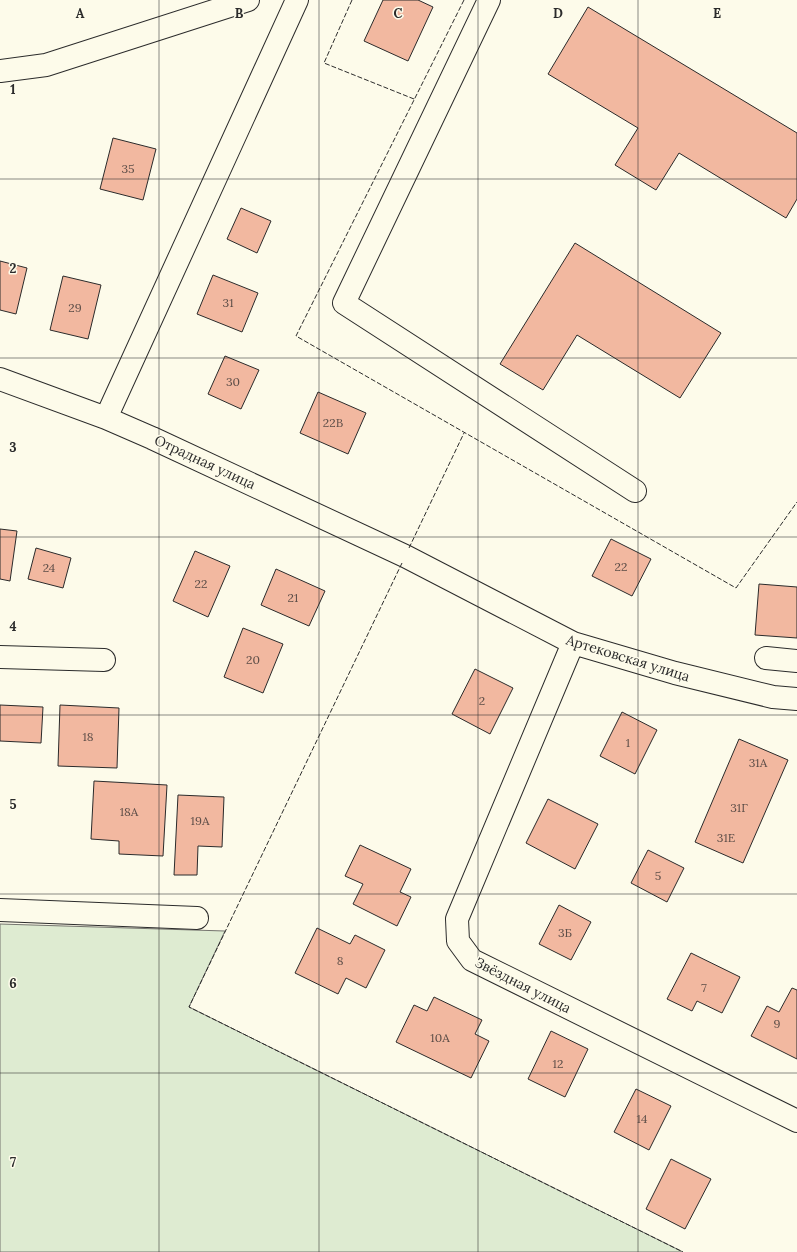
<svg xmlns="http://www.w3.org/2000/svg" width="797" height="1252" viewBox="0 0 797 1252" font-family="Lora,serif">
  <rect width="100%" height="100%" fill="#fdfbea"/>
  <path fill="#deebd1" stroke="#74746e" d="M0,924l225,7 -36,76 494,245h-683z"/>
  <path fill="#f2b8a0" stroke="#2b2b2b" d="M383,0h35l15,7 -25,54 -44,-20z
    M588,7l209,126v66l-11,19 -107,-65 -23,37 -41,-25 23,-37 -90,-54z
    M113,138l43,11 -13,51 -43,-11z
    M241,208l30,13 -14,32 -30,-14z
    M575,243l146,90 -41,65 -103,-63 -34,55 -43,-26z
    M0,261l27,7 -11,46 -16,-4z
    M213,275l45,18 -16,39 -45,-18z
    M63,276l38,9 -13,54 -38,-9z
    M225,356l34,14 -18,39 -33,-15z
    M318,392l48,21 -18,41 -48,-21z
    M0,529l17,2 -7,50 -10,-2z
    M611,539l40,20 -19,37 -40,-20z
    M36,548l35,10 -8,30 -35,-9z
    M195,551l35,15 -22,51 -35,-16z
    M276,569l49,22 -16,35 -48,-21z
    M759,584l38,3v51l-42,-3z
    M243,628l40,16 -20,49 -39,-16z
    M475,669l38,19 -23,46 -38,-20z
    M0,705l43,2 -2,36 -41,-2z
    M60,705l59,3 -2,60 -59,-2z
    M622,712l35,18 -22,44 -35,-18z
    M739,739l49,21 -45,103 -48,-21z
    M94,781l73,4 -4,71 -44,-2v-13l-28,-2z
    M178,795l46,2 -2,50 -24,-1 -1,29h-23z
    M548,799l50,25 -23,45 -49,-26z
    M360,845l51,24 -11,23 11,5 -14,29 -44,-22 10,-20 -18,-8z
    M648,850l36,18 -17,34 -36,-19z
    M559,905l32,17 -20,38 -32,-16z
    M317,928l33,16 5,-9 30,15 -19,38 -20,-10 -8,16 -43,-21z
    M691,953l49,24 -18,36 -25,-12 -5,10 -25,-12z
    M792,988l5,2v69l-46,-23 16,-30 12,6z
    M434,997l48,23 -7,14 14,7 -18,37 -75,-36 18,-37 13,6z
    M551,1031l37,18 -23,48 -37,-18z
    M636,1089l35,17 -22,44 -35,-18z
    M671,1159l40,20 -26,50 -39,-20z"/>
  <g fill="none" stroke-linecap="round" stroke-linejoin="round">
    <g stroke="#2b2b2b" stroke-width="24">
      <path id="minor" d="M489,0l-145,303 291,188
        M0,71l46,-6 202,-65
        M0,379l106,39 46,20 253,118 168,87 102,30 98,24 24,2
        M106,418l191,-418
        M573,643l-116,276 1,22 14,19 325,161
        M0,657l104,3
        M766,658l31,3
        M0,910l197,8"/>
    </g>
    <use href="#minor" stroke="#fdfbea" stroke-width="22"/>
    <path stroke="#2b2b2b" stroke-width="1" stroke-dasharray="5 2" stroke-linecap="butt" d="M352,0l-28,63 90,36
      M464,0l-168,336 440,252 61,-86
      M409,548l55,-115
      M402,563l-213,444 494,245"/>
  </g>
  <path fill="none" stroke="#2b2b2b" stroke-width="1" stroke-opacity="0.55" d="M159,0v1252M319,0v1252M478,0v1252M638,0v1252M0,179h797M0,358h797M0,537h797M0,715h797M0,894h797M0,1073h797"/>
  <g text-anchor="middle" stroke-width="3" stroke-linejoin="round" paint-order="stroke">
    <g font-size="12" fill="#5d4e48">
      <text x="128" y="173">35</text>
      <text x="228" y="307">31</text>
      <text x="75" y="312">29</text>
      <text x="233" y="386">30</text>
      <text x="333" y="427">22В</text>
      <text x="621" y="571">22</text>
      <text x="49" y="572">24</text>
      <text x="201" y="588">22</text>
      <text x="293" y="602">21</text>
      <text x="253" y="664">20</text>
      <text x="482" y="705">2</text>
      <text x="88" y="741">18</text>
      <text x="628" y="747">1</text>
      <text x="758" y="767">31А</text>
      <text x="739" y="812">31Г</text>
      <text x="129" y="816">18А</text>
      <text x="200" y="825">19А</text>
      <text x="726" y="842">31Е</text>
      <text x="658" y="880">5</text>
      <text x="565" y="937">3Б</text>
      <text x="340" y="965">8</text>
      <text x="704" y="992">7</text>
      <text x="777" y="1028">9</text>
      <text x="440" y="1042">10А</text>
      <text x="558" y="1068">12</text>
      <text x="642" y="1123">14</text>
    </g>
    <g font-size="14" fill="#2b2b2b" stroke="#fdfbea">
      <text transform="translate(205 462) rotate(25)" y="5">Отрадная улица</text>
      <text transform="translate(628 658) rotate(17)" y="5">Артековская улица</text>
      <text transform="translate(523 985) rotate(27)" y="5">Звёздная улица</text>
    </g>
  </g>
  <g font-size="13" text-anchor="middle" font-weight="bold" fill="#2b2b2b" stroke="#fdfbea" stroke-width="3" stroke-linejoin="round" paint-order="stroke">
    <text x="80" y="18">A</text>
    <text x="239" y="18">B</text>
    <text x="398" y="18">C</text>
    <text x="558" y="18">D</text>
    <text x="717" y="18">E</text>
    <text x="13" y="94">1</text>
    <text x="13" y="273">2</text>
    <text x="13" y="452">3</text>
    <text x="13" y="631">4</text>
    <text x="13" y="809">5</text>
    <text x="13" y="988">6</text>
    <text x="13" y="1167">7</text>
  </g>
</svg>
